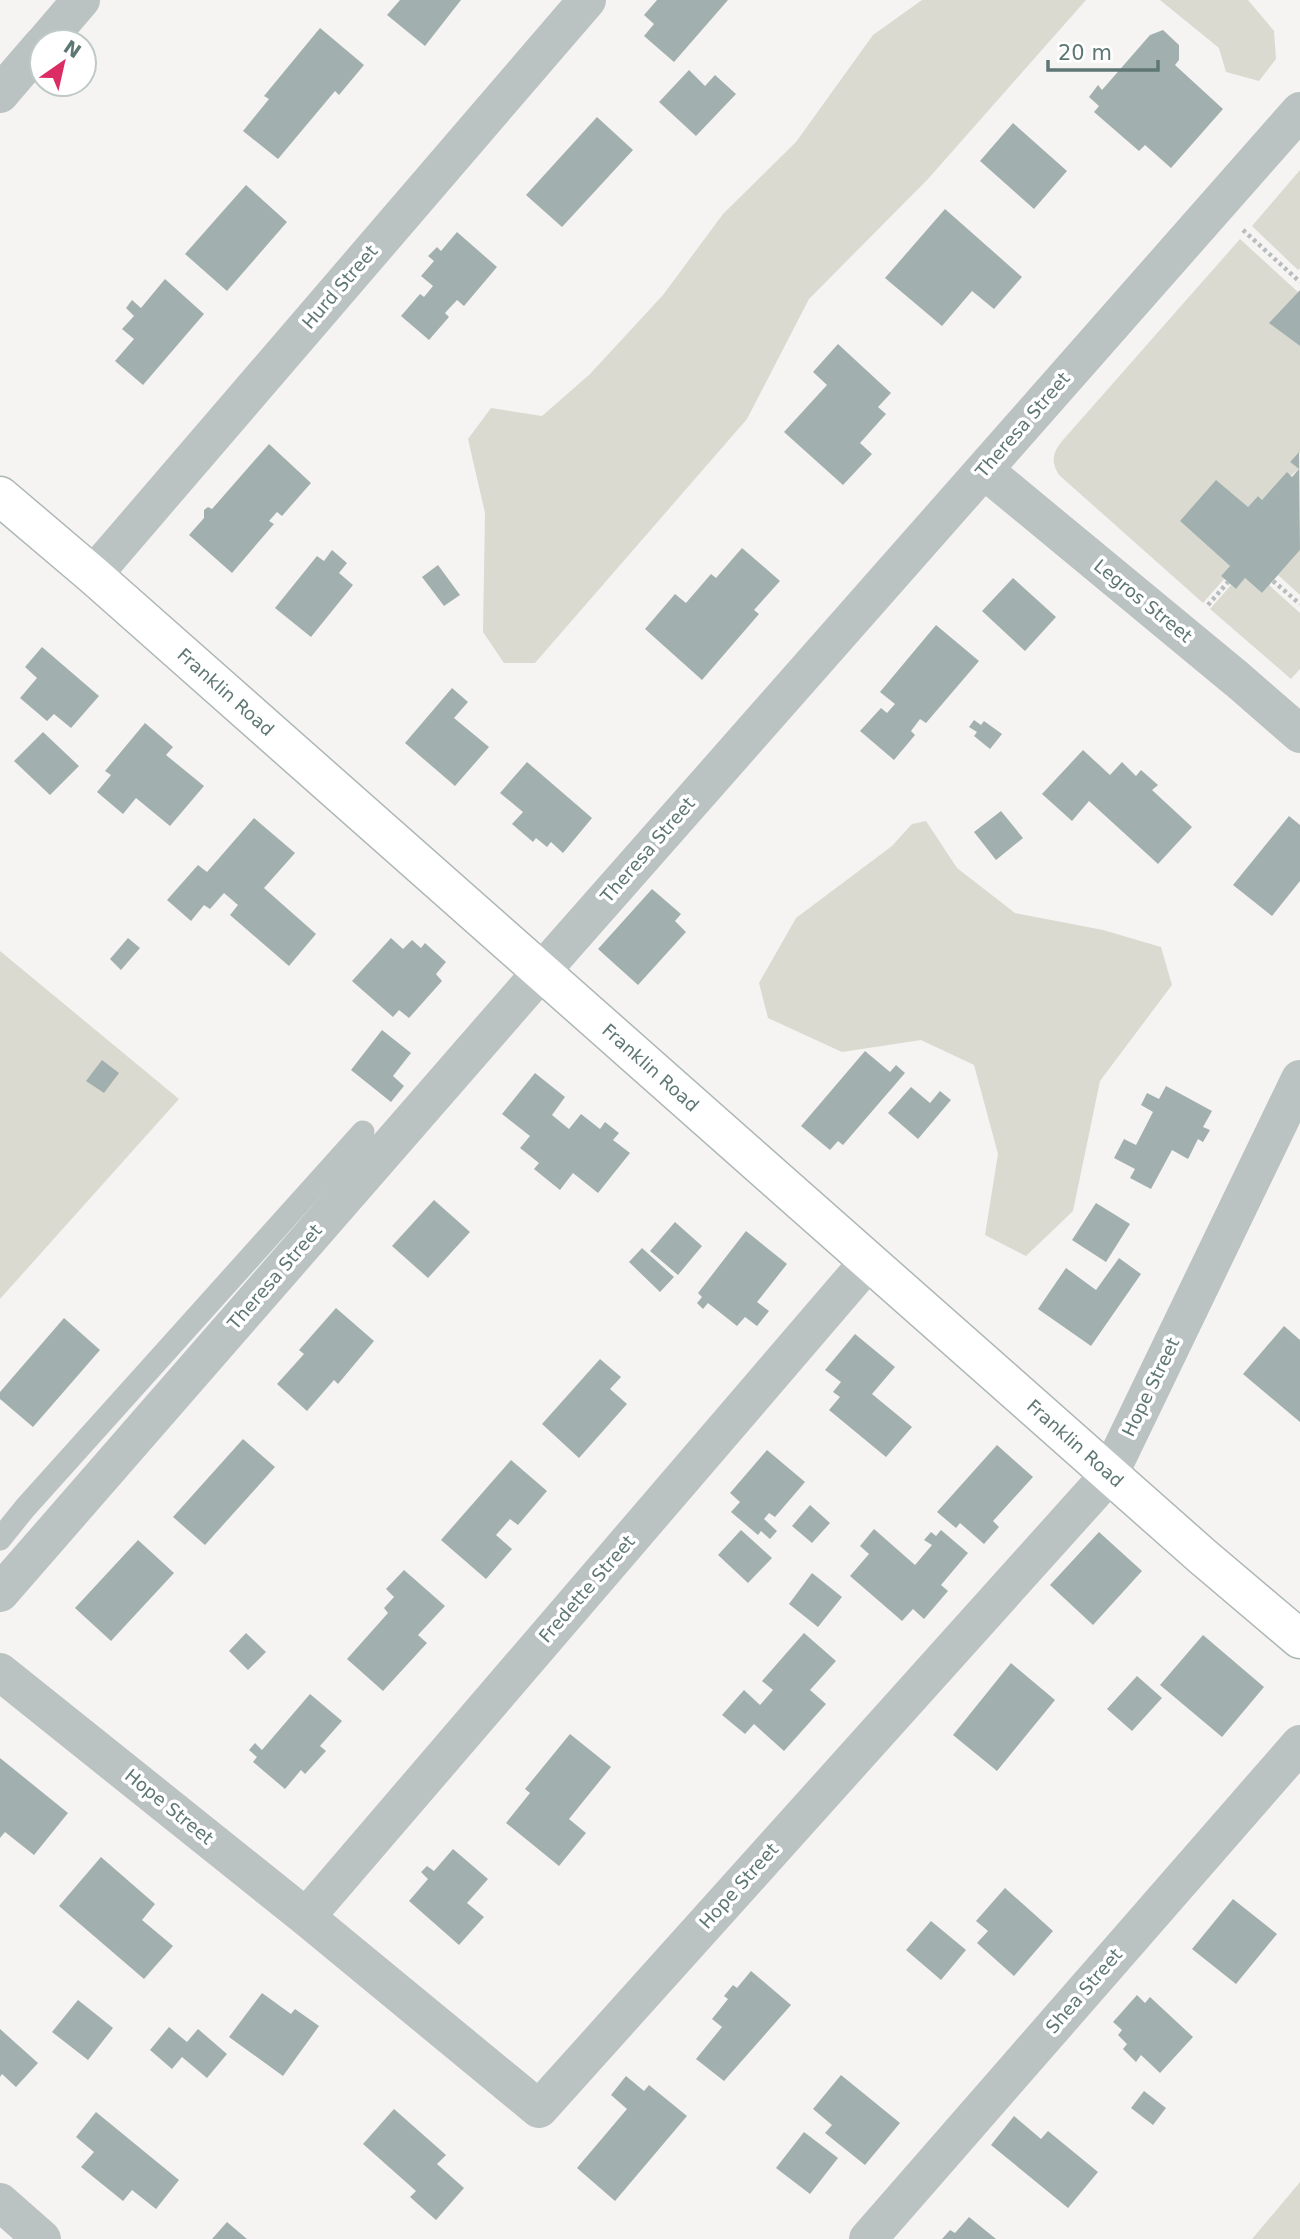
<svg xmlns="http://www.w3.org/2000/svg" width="1300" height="2239" viewBox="0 0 1300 2239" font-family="'DejaVu Sans',sans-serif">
  <rect width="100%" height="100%" fill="#f5f4f2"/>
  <path fill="#dadad1" d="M922,0h164l-158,179 -119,120 -62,120 -212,244h-31l-21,-31 2,-119 -17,-74 23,-31 51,8 48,-42 73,-79 60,-81 73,-72 77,-107z
    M1160,0h88l26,31 2,28 -17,22 -33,-9 -7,-24z
    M1300,170v98l-2,2 -46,-44z
    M1240,239l58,53 -28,31 30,23v107h-2l-8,9 9,7 -37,31 -4,-4 -10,11 -68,14 50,45 -9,10 3,3 -21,24 -144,-128c-9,-14 -6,-23 4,-35z
    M1300,550v45l-22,-20z
    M1245,578l17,15 7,-8 31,28v56l-9,10 -81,-70 21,-24 5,4z
    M926,821l31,47 58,45 88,17 58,17 11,38 -72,96 -27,130 -47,45 -41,-21 13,-81 -24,-89 -53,-25 -79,12 -74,-34 -9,-35 37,-65 96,-72 20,-22z
    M0,951l179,148 -179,200z
    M1300,2182v57h-48z"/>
  <path fill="#a1b0ae" d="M400,0h61l-36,46 -38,-31z
    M657,0h71l-54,62 -30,-26 10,-12 -10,-9z
    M320,28l44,37 -25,30 -4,-4 -57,68 -35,-28 26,-32 -5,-3z
    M1163,30l16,15v15l-4,5 48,44 -52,59 -26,-23 -6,6 -45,-39 5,-6 -10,-9 9,-12 4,5 48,-55z
    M689,70l16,16 10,-11 21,19 -40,42 -37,-34z
    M597,117l36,33 -71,77 -36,-32z
    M1013,123l54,48 -33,38 -54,-48z
    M246,185l41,37 -60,69 -42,-37z
    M945,209l77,68 -28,32 -22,-18 -30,35 -57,-48z
    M457,232l40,35 -33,39 -7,-6 -12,13 4,4 -20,23 -28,-24 19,-22 4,3 9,-11 -12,-10 13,-15 -6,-5 9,-9 4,4z
    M165,279l39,35 -61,71 -28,-24 19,-22 -12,-10 12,-13 -8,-8 6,-8 9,8z
    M1300,290v56l-31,-23z
    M838,344l53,49 -13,14 8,7 -26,29 12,11 -29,31 -59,-53 43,-47 -14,-13z
    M269,444l42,39 -29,33 -5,-4 -8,9 5,3 -42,49 -43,-38 15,-17v-8l4,-3 4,2z
    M1299,452l1,98 -38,43 -17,-15 -9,11 -15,-13 9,-10 -50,-45 36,-41 32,27 10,-11 4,4 25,-28 5,5 7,-8 -9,-7z
    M742,548l38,33 -26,29 5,4 -57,66 -57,-51 30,-35 11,9 25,-29 5,4z
    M332,550l15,13 -8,10 14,12 -42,52 -36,-29 42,-52 7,5z
    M438,565l22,30 -16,11 -22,-29z
    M1013,578l43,39 -31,34 -43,-40z
    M936,625l43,36 -53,62 -6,-4 -9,12 4,4 -21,25 -34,-29 21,-23 6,5 8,-9 -15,-12z
    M42,647l57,49 -28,32 -17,-14 -7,7 -27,-23 17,-20 -12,-11z
    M452,688l16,14 -14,16 35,29 -34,39 -50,-43z
    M974,720l7,5 3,-4 18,13 -12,15 -16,-13 3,-4 -8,-5z
    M145,723l28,24 -7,8 38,31 -34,40 -34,-28 -13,16 -26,-22 14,-17 -6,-4z
    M43,732l36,34 -29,29 -36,-34z
    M1083,750l27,25 12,-13 14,14 5,-6 17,15 -6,5 40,37 -34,37 -69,-63 -17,20 -30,-27z
    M527,762l65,56 -29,35 -12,-11 -4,5 -11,-9 -3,4 -21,-18 11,-12 -23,-19z
    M1001,811l22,27 -27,22 -22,-28z
    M1289,816l11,9v56l-28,35 -39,-31z
    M254,818l41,35 -31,35 52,46 -27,32 -59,-51 8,-10 -14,-12 -14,16 -6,-4 -13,16 -24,-21 31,-35 9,7z
    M652,889l29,25 -6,7 11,11 -48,53 -40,-36z
    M128,938l12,10 -19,22 -11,-11z
    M391,938l12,11 9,-9 9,8 4,-5 21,19 -10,12 6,7 -33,37 -10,-8 -6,7 -41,-36z
    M382,1030l29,23 -18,23 11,10 -13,16 -40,-32z
    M865,1051l25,21 6,-7 9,8 -62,72 -5,-4 -8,9 -29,-24z
    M102,1060l17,13 -15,20 -18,-12z
    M535,1073l30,24 -13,18 17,14 12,-15 19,15 5,-7 14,11 -6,7 17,13 -32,40 -25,-20 -13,17 -26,-21 5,-6 -19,-15 10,-12 -28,-22z
    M1166,1086l46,25 -9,16 7,3 -7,12 -5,-3 -10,20 -16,-9 -21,39 -21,-11 5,-9 -21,-11 10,-19 12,6 17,-33 -12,-7 6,-12 12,6z
    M911,1087l19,16 10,-12 11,9 -33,39 -30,-26z
    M434,1200l36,32 -42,46 -36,-32z
    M1096,1203l34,21 -24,38 -34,-22z
    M675,1222l27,24 -24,29 -28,-24z
    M746,1231l41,33 -30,38 12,9 -12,15 -12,-9 -8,9 -29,-23 -5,6 -6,-6 5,-6 -4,-4z
    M642,1248l32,29 -14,15 -31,-30z
    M1119,1258l22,16 -50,72 -53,-37 28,-41 30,22z
    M336,1308l38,33 -36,43 -4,-4 -27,31 -30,-27 27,-30 -5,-4z
    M64,1318l36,32 -67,77 -33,-28v-7z
    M1284,1326l16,14v82l-57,-48z
    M855,1334l40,33 -23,27 40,33 -26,30 -57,-47 11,-13 -7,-5 8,-10 -16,-12z
    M600,1359l21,18 -11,12 17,15 -48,54 -37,-34z
    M243,1439l32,28 -70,78 -32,-28z
    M997,1445l36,32 -40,44 6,6 -15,17 -24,-21 -4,5 -19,-16z
    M767,1450l38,32 -30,35 -6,-4 -5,6 13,12 -7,8 -9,-8 -3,4 -27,-23 9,-10 -10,-9z
    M511,1460l36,31 -29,34 -8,-6 -14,16 16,14 -26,30 -45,-39z
    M810,1505l20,18 -18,20 -20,-17z
    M874,1529l41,36 17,-20 -8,-5 7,-8 5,4 5,-6 27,23 -27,32 7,6 -24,28 -11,-10 -11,12 -52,-45 19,-22 -9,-8z
    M741,1530l31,28 -24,25 -30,-28z
    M1099,1532l43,39 -49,54 -43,-40z
    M138,1540l36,33 -63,68 -36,-33z
    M404,1570l41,36 -27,29 9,8 -44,48 -36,-32 41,-46 -4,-5 10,-11 -8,-8z
    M812,1573l30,24 -24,30 -29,-23z
    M246,1633l20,19 -18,18 -19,-19z
    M804,1633l32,28 -26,29 16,14 -42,47 -30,-27 -9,10 -23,-19 22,-25 16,15 13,-15 -11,-9z
    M1203,1635l61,52 -42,50 -62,-52z
    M1011,1663l44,37 -58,71 -44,-36z
    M1137,1676l25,22 -30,33 -25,-22z
    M310,1694l32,27 -22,25 6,5 -21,23 -4,-4 -16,19 -32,-27 4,-5 -8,-7 6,-7 7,7z
    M570,1734l41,33 -42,52 17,14 -27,33 -53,-43 24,-30 -5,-4z
    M0,1758l68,55 -34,42 -29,-23 -5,6z
    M453,1849l35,30 -21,24 17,14 -25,28 -50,-44 19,-22 -7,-7 6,-6 7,5z
    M101,1857l54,47 -13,16 31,26 -29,33 -85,-73z
    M1005,1888l48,43 -39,45 -37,-33 11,-12 -12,-10z
    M1233,1899l44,35 -41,50 -44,-35z
    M931,1921l35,29 -25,30 -35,-30z
    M751,1971l40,34 -67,76 -28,-22 26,-32 -10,-8 16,-20 -4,-3 9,-11 4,3z
    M262,1993l29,21 4,-5 24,17 -36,50 -54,-39z
    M1137,1995l8,8 5,-6 43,40 -33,36 -19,-18 -5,7 -13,-13 4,-5 -9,-9 4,-5 -9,-8z
    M78,2000l35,28 -25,32 -36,-28z
    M169,2027l18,15 11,-13 29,25 -20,24 -25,-21 -10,12 -22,-19z
    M0,2029l38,34 -22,24 -14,-13 -2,3z
    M841,2075l59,48 -35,42 -40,-32 7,-8 -19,-16z
    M626,2076l18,15 5,-6 38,31 -72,85 -38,-33 50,-59 -16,-14z
    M1144,2091l22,17 -13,17 -22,-17z
    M394,2109l52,46 -9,9 27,24 -28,32 -26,-23 6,-6 -53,-47z
    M96,2112l83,68 -23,29 -24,-19 -9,11 -42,-34 13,-15 -18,-15z
    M1014,2116l27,23 7,-8 50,41 -30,36 -77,-63z
    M804,2132l34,26 -28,36 -34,-26z
    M969,2217l27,22h-54l8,-9 5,3z
    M227,2222l20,17h-35z"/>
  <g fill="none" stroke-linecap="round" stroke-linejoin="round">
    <g stroke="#adb7b6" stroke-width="41">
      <g id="secondary">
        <path id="s1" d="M0,496l93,79 1109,981 98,83"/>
      </g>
    </g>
    <path stroke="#b7bcbc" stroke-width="4.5" stroke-dasharray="3.5 3.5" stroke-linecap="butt" d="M1243,230l57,52
      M1273,581l27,23
      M1208,605l20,-23"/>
    <path stroke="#bac2c2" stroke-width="23" d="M0,1539l25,-31 338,-376"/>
    <path stroke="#bac2c2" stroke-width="38" d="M45,42l36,-42
      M0,94l42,-49
      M984,470l254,210 62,54
      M93,575l494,-575
      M0,1593l541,-621 759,-861
      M0,1672l306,245 233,192 570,-634 191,-396
      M306,1917l562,-655
      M0,2202l42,37
      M868,2239l432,-495"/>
    <use href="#secondary" stroke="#fff" stroke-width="38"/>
  </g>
  <g text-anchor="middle" stroke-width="7" stroke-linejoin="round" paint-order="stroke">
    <g font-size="18" fill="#5e7774" stroke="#fff">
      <text transform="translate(340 287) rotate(-49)" y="6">Hurd Street</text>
      <text transform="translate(1023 425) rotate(-49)" y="6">Theresa Street</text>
      <text transform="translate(1143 601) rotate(39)" y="6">Legros Street</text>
      <text dy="6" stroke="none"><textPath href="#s1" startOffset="299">Franklin Road</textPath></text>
      <text transform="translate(648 850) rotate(-49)" y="6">Theresa Street</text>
      <text dy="6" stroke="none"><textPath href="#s1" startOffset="866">Franklin Road</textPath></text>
      <text transform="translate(275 1277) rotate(-49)" y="6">Theresa Street</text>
      <text transform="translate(1151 1387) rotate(-64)" y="6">Hope Street</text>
      <text dy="6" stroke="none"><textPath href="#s1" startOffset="1433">Franklin Road</textPath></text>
      <text transform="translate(587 1589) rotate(-49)" y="6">Fredette Street</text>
      <text transform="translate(169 1807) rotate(39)" y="6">Hope Street</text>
      <text transform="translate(739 1886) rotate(-48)" y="6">Hope Street</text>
      <text transform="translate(1084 1991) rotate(-49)" y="6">Shea Street</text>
    </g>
  </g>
  <g transform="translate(63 63) rotate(34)"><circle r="33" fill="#ffffff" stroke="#bfc9c7" stroke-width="2"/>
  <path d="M0-5L12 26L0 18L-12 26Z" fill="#db2c63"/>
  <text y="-10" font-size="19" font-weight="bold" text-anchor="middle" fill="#5e7774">N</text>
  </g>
  <path d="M1048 60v10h110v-10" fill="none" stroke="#5e7774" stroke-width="3.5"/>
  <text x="1058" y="60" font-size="21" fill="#5e7774" stroke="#ffffff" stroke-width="5" paint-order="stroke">20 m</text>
</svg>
